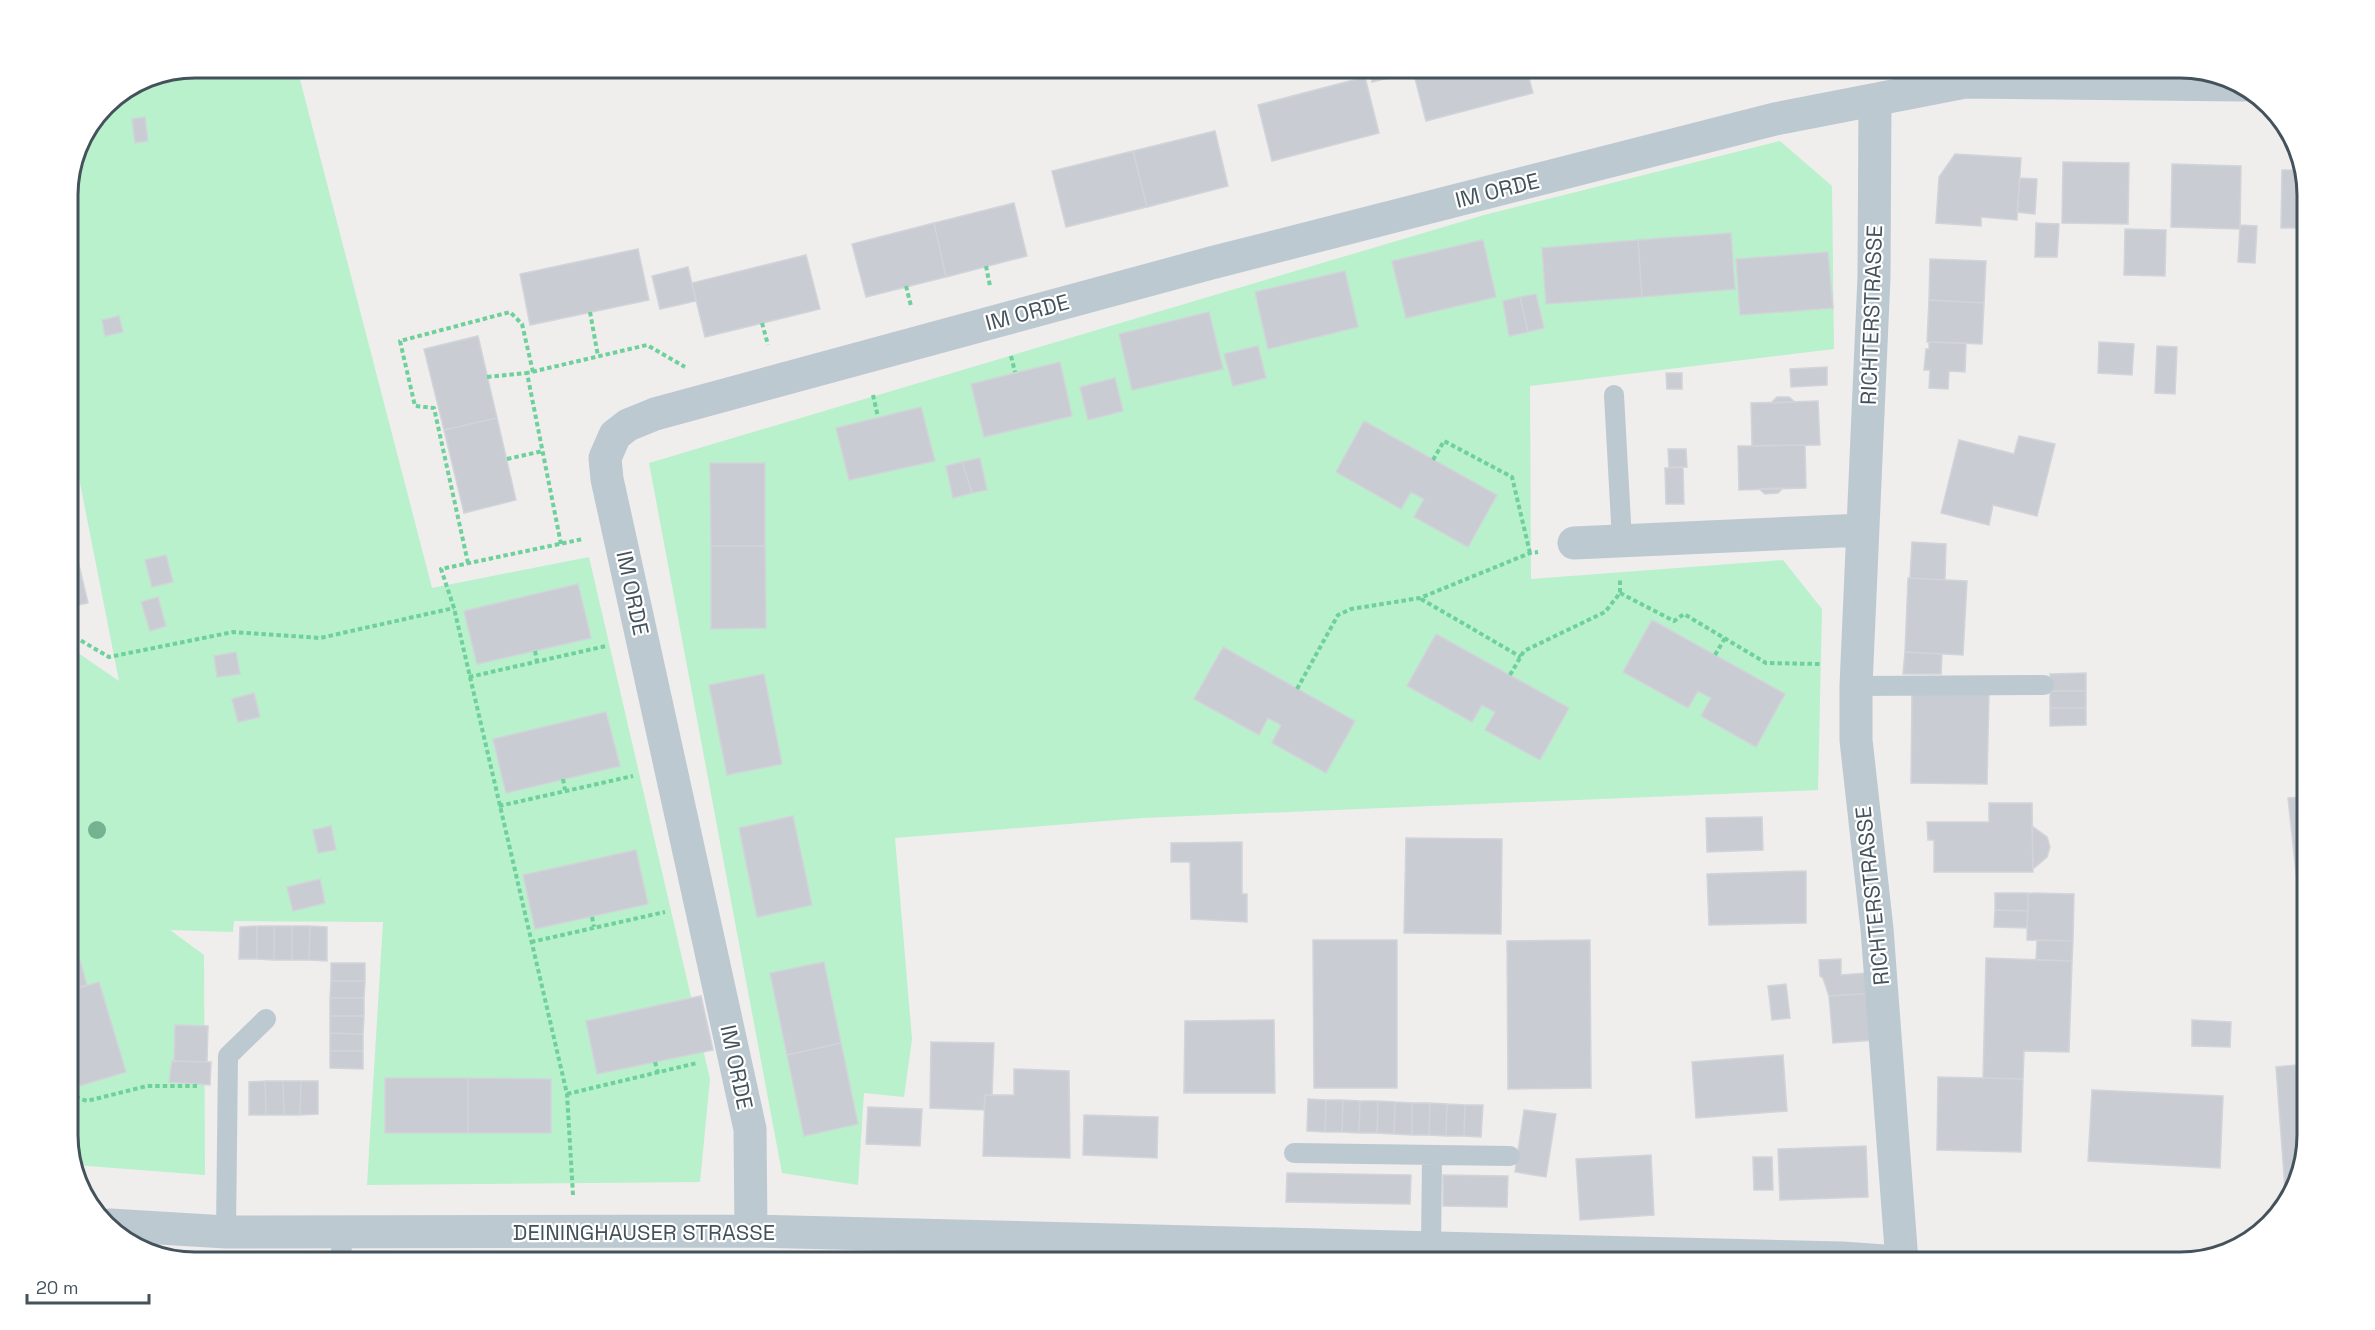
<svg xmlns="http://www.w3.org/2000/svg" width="2375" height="1330" viewBox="0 0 2375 1330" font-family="'Space Grotesk',sans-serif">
  <rect width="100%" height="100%" fill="#f0eded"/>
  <path fill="#b8f1cb" d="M195,68h102l135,520 157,-31 121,522 -10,103 -333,3 16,-263 -149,-1 -1,11 -63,-2 34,25 1,220 -130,-10 -7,-22v-497l51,35 -51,-259v-235l9,-41 28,-41 42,-28z
    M1780,141l52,45 2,163 -304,37 1,193 252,-19 39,49 -4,181 -676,28 -247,20 17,201 -8,58 -40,-4 -6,92 -76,-12 -133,-710 835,-248z"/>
  <path fill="#c9ccd2" stroke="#d1d4d9" stroke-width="1.5" d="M1369,67h34l1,7 -32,8z
    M1412,67h114l7,26 -107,28z
    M1365,77l14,56 -107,28 -14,-56z
    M145,117l3,24 -13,2 -3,-24z
    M1215,131l13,55 -81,21 -14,-56z
    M1133,151l14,56 -81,20 -14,-56z
    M1955,154l66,4 -4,62 -36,-3v9l-45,-3 3,-46z
    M2063,162l66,1 -1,61 -66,-1z
    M2172,164l69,2 -1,63 -69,-2z
    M2282,170h19l6,17v41h-26z
    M2020,178l17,1 -2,35 -18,-2z
    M1014,203l13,53 -81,21 -12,-54z
    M934,223l12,54 -80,20 -14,-53z
    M2036,223l23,1 -2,33h-22z
    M2240,225l17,1 -2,37 -17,-1z
    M2125,229l41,1 -1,46 -41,-1z
    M1731,233l4,56 -93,8 -4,-57z
    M1483,240l13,57 -90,21 -14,-57z
    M1638,240l4,57 -96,7 -4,-56z
    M638,249l11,51 -119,25 -10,-51z
    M1828,252l5,56 -93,7 -4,-56z
    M806,255l14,54 -115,28 -13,-54z
    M1930,259l56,2 -2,42 -55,-3z
    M688,267l8,34 -36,8 -8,-33z
    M1345,271l13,56 -90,22 -13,-57z
    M1536,294l8,34 -16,4 -8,-35z
    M1520,297l8,35 -19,4 -6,-35z
    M1929,300l55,3 -2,41 -55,-2z
    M1209,312l14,57 -91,21 -13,-56z
    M119,316l4,16 -18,4 -3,-16z
    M478,336l19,82 -53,12 -20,-81z
    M1929,342l37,1 -1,29 -16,-1 -1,18 -19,-1 1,-18h-6l2,-21h3z
    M2099,342l35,2 -2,31 -34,-2z
    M1258,346l8,32 -33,8 -9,-32z
    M2157,346l20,1 -2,47 -20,-1z
    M1060,362l12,54 -88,21 -13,-53z
    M1827,367v18l-36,2 -1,-18z
    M1666,373h16v16h-15z
    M1115,378l8,33 -35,9 -8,-33z
    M1777,397h12l6,5 -24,1z
    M1818,401l2,44 -68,1 -1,-43z
    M921,407l14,54 -86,19 -13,-52z
    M497,418l19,82 -52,13 -20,-83z
    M1364,421l133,74 -29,52 -54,-30 10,-18 -13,-7 -10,17 -65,-37z
    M2019,436l36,8 -18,72 -44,-11 -4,20 -48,-12 18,-73 55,14z
    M1805,445l1,43 -67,2 -1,-44z
    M1668,449h18l1,18 -18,1z
    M980,458l7,32 -15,3 -10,-31z
    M962,462l10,31 -19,5 -7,-32z
    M710,463h55v83h-54z
    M1683,467l1,37h-18l-1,-36z
    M1783,488l-5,5 -13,1 -6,-5z
    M72,536l16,67 -20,4v-70z
    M1912,542l34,2 -1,36 -35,-2z
    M711,546h54l1,82 -55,1z
    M166,555l7,27 -21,5 -7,-27z
    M1908,578l59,3 -4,74 -58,-3z
    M578,584l13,54 -114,26 -13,-53z
    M158,597l8,29 -16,5 -9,-29z
    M1652,620l133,74 -29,53 -55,-31 10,-18 -13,-7 -10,17 -65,-36z
    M1436,634l133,74 -29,52 -55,-30 10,-18 -13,-7 -10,17 -65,-36z
    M1223,647l132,74 -29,52 -54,-30 9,-18 -13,-7 -9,17 -65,-36z
    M236,652l4,22 -23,3 -3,-21z
    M1905,652l37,2 -1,20h-38z
    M2086,673v18h-36v-17z
    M764,674l18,90 -55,11 -18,-90z
    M1912,690l77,1 -2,93 -76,-1z
    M2050,691h36v17h-36z
    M254,693l6,24 -22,5 -6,-23z
    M2050,708h36v17l-36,1z
    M606,712l14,54 -114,27 -13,-54z
    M2302,797l5,84 -10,1 -9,-84z
    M1989,803h43l1,69h-99v-32h-6l-1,-18h62z
    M793,816l19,89 -55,12 -18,-89z
    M1762,817l1,33 -56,2 -1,-34z
    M331,826l5,24 -18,3 -5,-23z
    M2032,826l15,11 3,10 -3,10 -14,12z
    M1406,838l96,1 -1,95 -97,-1z
    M1242,842v52h5v28l-56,-3 -1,-57h-19v-19z
    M636,850l12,54 -113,25 -12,-54z
    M1806,871v52l-97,2 -2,-51z
    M320,879l5,24 -32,8 -6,-24z
    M1995,893h33v18l-33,-1z
    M2028,893l46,1 -1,47 -46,-1z
    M1995,910l33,1 -1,17 -33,-1z
    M68,918l19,67 -19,6z
    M257,926v33h-18l1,-32z
    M257,926h17v34l-17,-1z
    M274,926h18v34h-18z
    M292,926h18l-1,34h-17z
    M310,926l17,1v34l-18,-1z
    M1313,940h84v148h-83z
    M1590,940l1,148 -83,1 -1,-148z
    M2037,940l36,1 -1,20 -36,-1z
    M1986,958l86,3 -3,91 -45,-1 -1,28 -40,-1z
    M1841,959v16l26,-2 6,20 -44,3 -6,-18 -3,-2 -1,-16z
    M824,962l17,81 -54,12 -17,-82z
    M331,963h34v18h-34z
    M331,981h34l-1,17h-34z
    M99,982l27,90 -57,17 -1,-98z
    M1786,984l4,34 -18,2 -4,-34z
    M1873,993l3,47 -43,3 -4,-47z
    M701,996l12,54 -116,24 -11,-53z
    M330,998h34v18h-34z
    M330,1016h34l-1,18 -33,-1z
    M1274,1020l1,73h-91l1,-72z
    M2192,1020l39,2 -1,25 -38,-1z
    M175,1025l33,1 -1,36 -33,-1z
    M330,1033l33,1v17h-33z
    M931,1042l63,1 -2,52h-7l-1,15 -54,-2z
    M841,1043l17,81 -54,12 -17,-81z
    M330,1051h33v18l-33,-1z
    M1783,1055l4,56 -91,7 -4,-56z
    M172,1061l39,1 -1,23 -41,-3z
    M2307,1064v71l-16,63 -5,5 -10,-136z
    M1014,1069l55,2 1,87 -87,-2 2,-61h29z
    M1938,1077l85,2 -2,73 -84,-2z
    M385,1078h83v55h-83z
    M468,1078l83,1v54h-83z
    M265,1081l1,34h-17v-33z
    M265,1081h18l1,34h-18z
    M283,1081h18l-1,34h-16z
    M301,1081h17v33l-18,1z
    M2092,1090l131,6 -3,72 -132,-7z
    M1308,1099l18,1 -1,32 -18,-1z
    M1326,1100h17l-1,32h-17z
    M1343,1100l17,1 -1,32 -17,-1z
    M1360,1101h18l-1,32h-18z
    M1378,1101l17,1 -1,32 -17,-1z
    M1395,1102l17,1v32l-18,-1z
    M1412,1103h18l-1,32h-17z
    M1430,1103l17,1 -1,32 -17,-1z
    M1447,1104l18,1 -1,31h-18z
    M1465,1105h18l-2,32 -17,-1z
    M868,1107l54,2 -2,37 -54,-2z
    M1524,1110l32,4 -10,63 -31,-5z
    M1084,1115l74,2 -1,41 -74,-3z
    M1866,1146l2,51 -88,3 -2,-51z
    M1651,1155l3,60 -74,5 -4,-61z
    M1753,1157h19l1,33h-19z
    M1287,1173l124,2 -1,29 -124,-2z
    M1443,1175l65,1 -1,31 -64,-1z"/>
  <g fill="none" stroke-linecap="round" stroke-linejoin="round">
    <path stroke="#6ed19b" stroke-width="4" stroke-dasharray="4.5 3" stroke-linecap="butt" d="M986,266l4,20
      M906,286l5,20
      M590,312l8,44
      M762,323l6,22
      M1011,356l4,16
      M487,377l40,-4
      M873,395l5,22
      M507,459l36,-8
      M1433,460l11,-19 68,36 18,76
      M561,544l-34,-171 120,-28 38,22
      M468,563l-34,-155 -19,-2 -15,-65 110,-29 12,12 11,48
      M1620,593l54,28 10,-7 82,49 54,1
      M1421,599l100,58
      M68,633l41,24 124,-25 87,6 134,-30
      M535,651l2,10
      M1715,655l10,-17
      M1510,675l14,-24 81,-39 15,-19v-14
      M469,677l137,-31
      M1297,689l41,-74 13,-6 69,-11 110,-45 8,-1
      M563,779l2,11
      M499,806l134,-30
      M592,917l2,10
      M531,942l134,-30
      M655,1062l3,11
      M567,1094l130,-31
      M68,1099l8,-2 11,4 60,-15h50
      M573,1195l-6,-101 -113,-486 -13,-39 142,-30"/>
    <path stroke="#bcc9d1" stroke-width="20" d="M1614,395l8,146
      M1856,686l188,-1
      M1294,1153l216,3
      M226,1232l2,-176 38,-37
      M1431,1248l1,-93
      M338,1262l8,-30"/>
    <path stroke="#bcc9d1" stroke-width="33" d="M1875,100l-1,177 -18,409v54l21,189 25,333
      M1574,543l288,-13
      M110,1225l116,7 525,-1 1091,27 56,4
      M751,1231l-1,-102 -143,-650 -2,-21 10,-23 13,-10 27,-11 556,-151 564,-144 190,-37 279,3"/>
  </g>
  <circle fill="#75b290" cx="97" cy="830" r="9"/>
  <g text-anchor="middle" stroke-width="4.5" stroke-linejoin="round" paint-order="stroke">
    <g font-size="22" fill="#44525c" stroke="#fff">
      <text transform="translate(1497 190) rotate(-14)" y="8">IM ORDE</text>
      <text transform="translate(1027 312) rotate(-15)" y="8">IM ORDE</text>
      <text transform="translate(1871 315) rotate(-88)" y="8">RICHTERSTRASSE</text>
      <text transform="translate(633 593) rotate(78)" y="8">IM ORDE</text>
      <text transform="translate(1872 896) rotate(-96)" y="8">RICHTERSTRASSE</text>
      <text transform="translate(737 1067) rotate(78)" y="8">IM ORDE</text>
      <text x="644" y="1240">DEININGHAUSER STRASSE</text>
    </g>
  </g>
  <path d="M0 0H2375V1330H0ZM195 78H2180A117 117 0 0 1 2297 195V1135A117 117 0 0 1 2180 1252H195A117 117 0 0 1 78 1135V195A117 117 0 0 1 195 78Z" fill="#fff" fill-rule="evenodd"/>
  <path fill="none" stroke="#44525c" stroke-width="3" d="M195 78H2180A117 117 0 0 1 2297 195V1135A117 117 0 0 1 2180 1252H195A117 117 0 0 1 78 1135V195A117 117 0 0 1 195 78Z"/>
  <path d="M27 1294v9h122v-9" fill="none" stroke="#44525c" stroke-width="3"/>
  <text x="36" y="1294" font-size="18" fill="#44525c" stroke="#ffffff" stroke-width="4.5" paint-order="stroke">20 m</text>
</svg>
